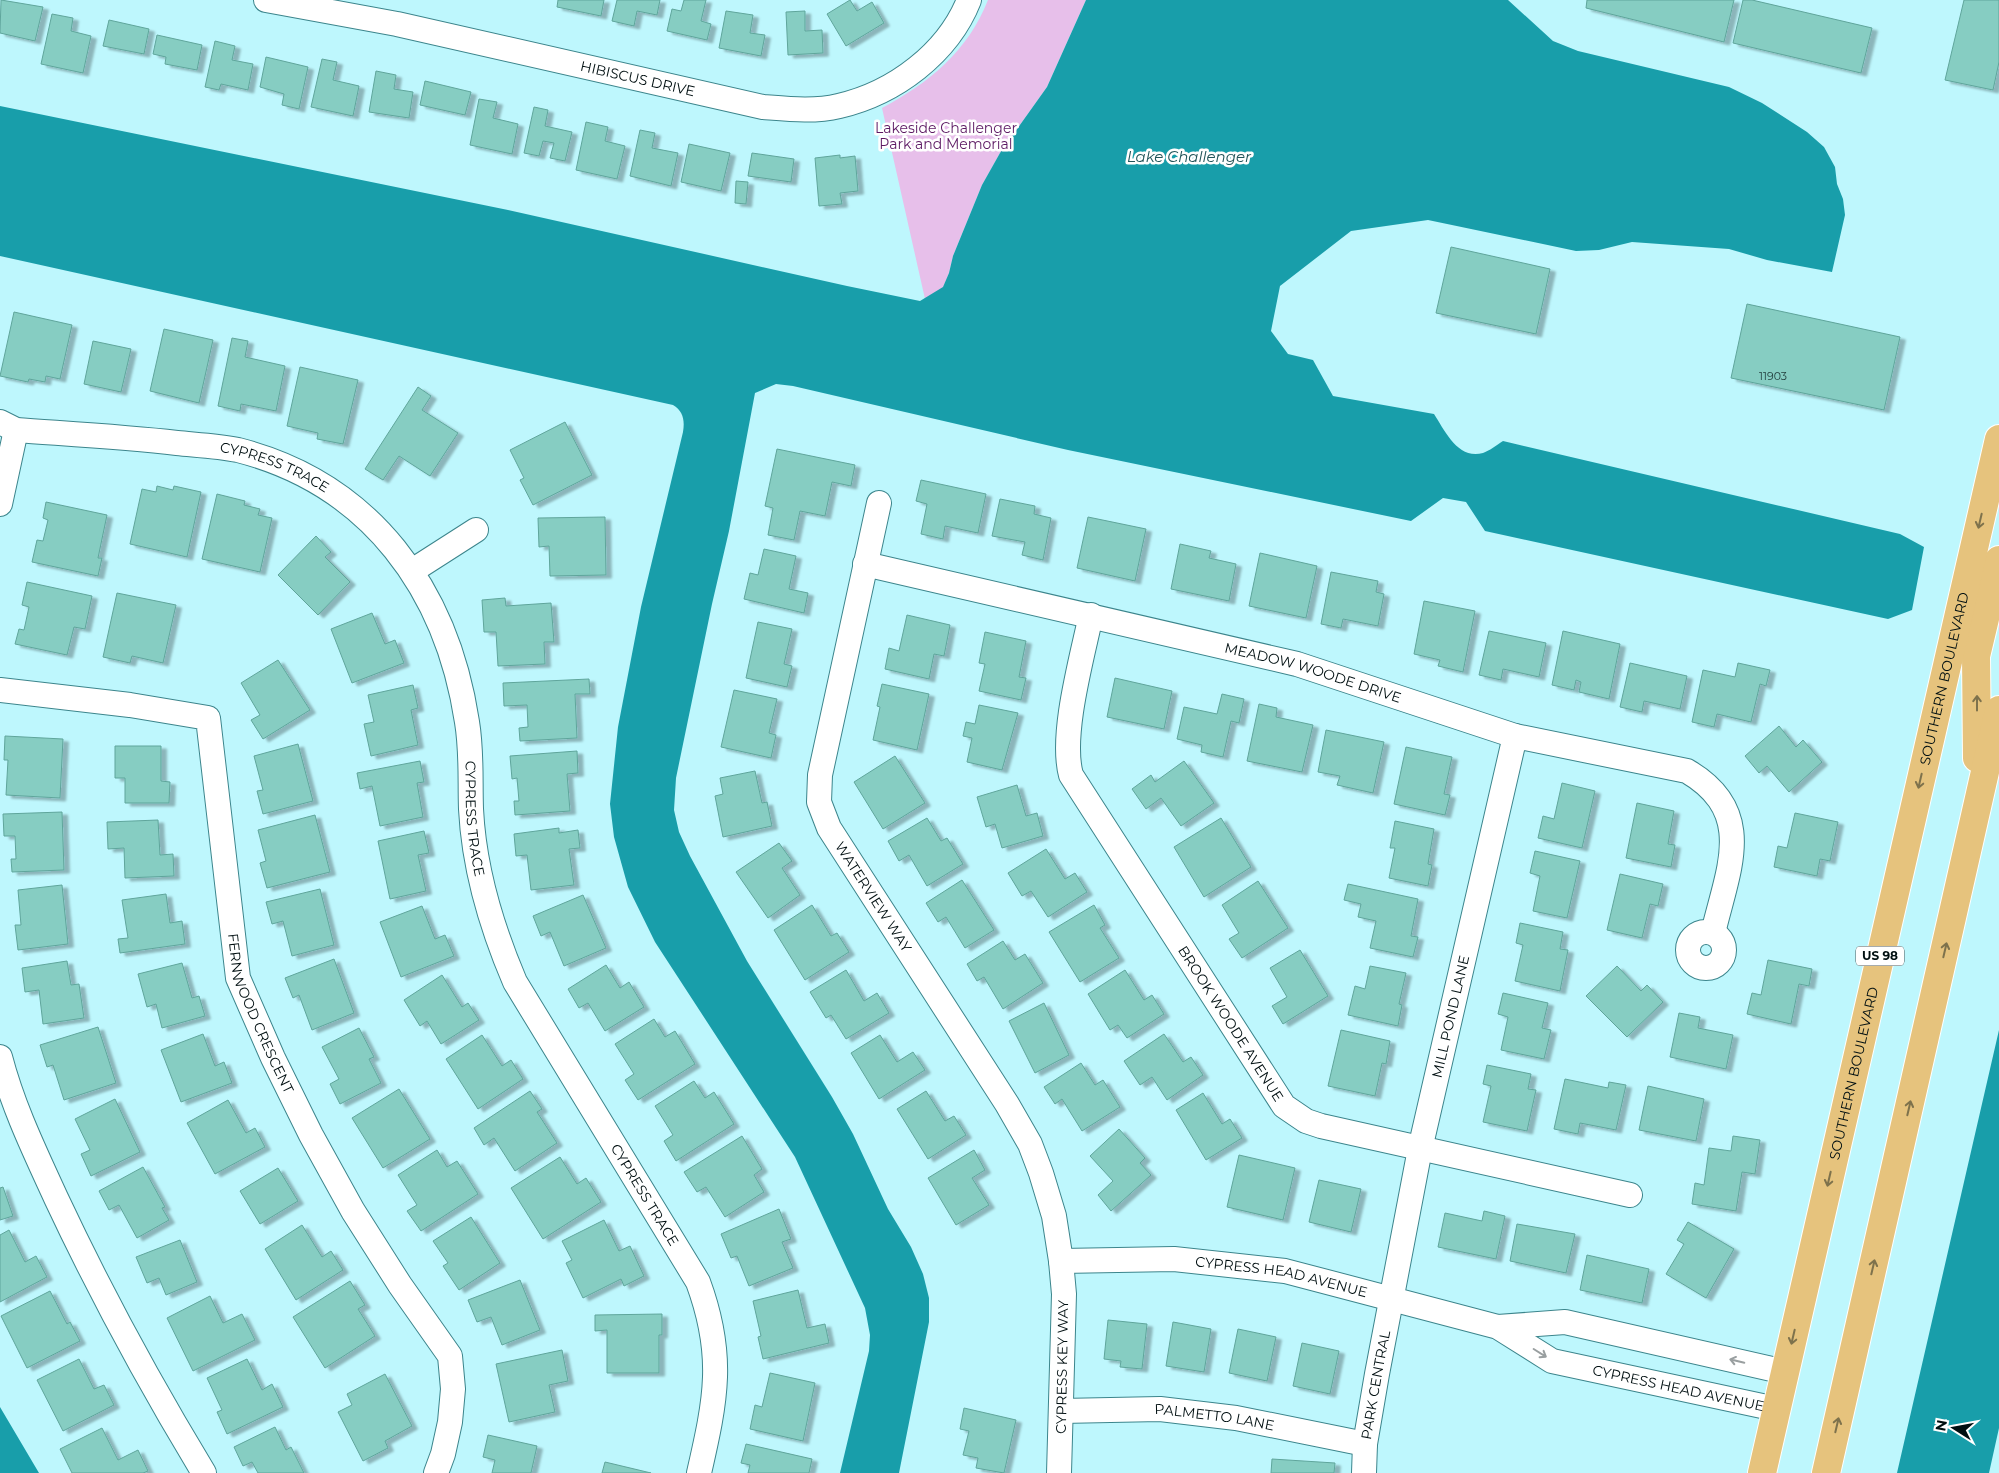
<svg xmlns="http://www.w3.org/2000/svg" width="1999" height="1473" viewBox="0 0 1999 1473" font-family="Montserrat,sans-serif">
  <defs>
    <filter id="shadow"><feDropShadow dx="5.5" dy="3" stdDeviation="1" flood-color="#0004"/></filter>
  </defs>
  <rect width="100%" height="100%" fill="#bef7fd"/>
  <path fill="#e7bfea" d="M988,0h98l-39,87 -47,66 -18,32 -29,71 -4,17 -6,15 -18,11 -43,-191c47,-25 86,-57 106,-108z"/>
  <path fill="#189eaa" d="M1086,0h422l45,41 25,10 151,36 33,16 45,29 17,15 11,20 2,17 6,15 2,16 -13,57 -65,-12 -38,-11 -97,-7 -33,8 -23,1 -148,-31 -77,11 -71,55 -9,45 17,23 25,6 20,36 101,18c11,17 24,46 49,39 6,-2 14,-8 20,-12l397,93 24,13 -12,63 -24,9 -403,-88 -19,-29 -23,-4 -32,23 -343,-71 -275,-64 -17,-2 -21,9 -26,138 -17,73 -36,174 -2,32 5,22 11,24 57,105 85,136 21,37 35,75 23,38 12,27 6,24v24l-30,151h-59l29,-122 1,-16 -5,-27 -70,-151 -140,-215 -27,-55 -14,-50 -4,-33 8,-77 23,-120 42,-175c2,-12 0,-21 -10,-27l-673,-149v-150l508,104 339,76 73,15 23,-14 6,-14 4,-17 29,-71 18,-32 47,-66z
    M1999,1030v398l-10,45h-92z
    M0,1407l39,66h-39z"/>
  <path fill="#86cdc2" stroke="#5fa59b" filter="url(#shadow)" d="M1,0l42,7 -8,34 -35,-8z
    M558,0h46l-3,16 -44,-9z
    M617,0h43l-3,15 -20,-4 -3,15 -22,-5z
    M684,0h22l-5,21 10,3 -4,16 -40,-9 5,-22 9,2z
    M850,0l7,11 15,-9 12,21 -38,23 -19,-32z
    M1587,0h147l-10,42 -138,-34z
    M1743,0h9l120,28 -11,45 -128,-30z
    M1964,0h35v62l-6,28 -48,-10z
    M726,11l27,4 -3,18 15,2 -4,21 -42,-8z
    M805,11v20l17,-1 1,23 -35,2 -2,-43z
    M52,14l21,4 -2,13 20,5 -8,37 -42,-9z
    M109,20l40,9 -5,25 -41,-8z
    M157,35l45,10 -5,25 -32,-6 1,-7 -13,-3z
    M215,41l20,5 -3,14 21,4 -5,26 -27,-6 -2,6 -14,-3z
    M266,57l42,10 -9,42 -17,-4 2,-11 -24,-7z
    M322,59l15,3 -4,18 26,6 -6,30 -42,-9z
    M376,71l20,4 -2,14 19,3 -4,26 -40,-6z
    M425,81l46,11 -6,23 -45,-10z
    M479,99l18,3 -4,16 25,6 -6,30 -42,-9z
    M534,107l14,3 -3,16 27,6 -7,29 -15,-3 4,-15 -11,-2 -4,15 -15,-3z
    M586,122l22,5 -3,14 20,5 -8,33 -41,-9z
    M640,130l15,3 -3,15 26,5 -7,33 -41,-10z
    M689,144l41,9 -9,38 -40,-9z
    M752,153l42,6 -3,23 -43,-6z
    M840,155v3l15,-2 3,35 -18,2 2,11 -23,2 -4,-48z
    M736,181l12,1 -2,22 -11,-1z
    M1451,247l99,22 -14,65 -100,-21z
    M1747,304l153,33 -16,73 -153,-32z
    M14,312l58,13 -12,54 -14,-3 -1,6 -16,-3 -1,3 -28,-6z
    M164,329l49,11 -14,63 -49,-12z
    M232,338l16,3 -3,16 40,9 -9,45 -35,-7 -1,7 -22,-5z
    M93,341l38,8 -10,43 -37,-8z
    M300,367l58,13 -15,64 -26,-5 1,-6 -31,-7z
    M418,387l13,9 -9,14 36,23 -28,43 -31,-20 -16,24 -18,-11z
    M565,422l27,53 -59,30 -13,-25 4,-2 -14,-28z
    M777,449l78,16 -4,21 -19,-4 -7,34 -25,-5 -6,29 -26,-5 5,-27 -8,-2z
    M921,480l65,14 -8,39 -33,-7 -2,13 -22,-5 6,-30 -11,-3z
    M157,486l16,4 1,-4 27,6 -14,65 -57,-13 12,-55 14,3z
    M217,494l28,7 -1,4 16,4 -2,6 14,3 -12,54 -58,-13z
    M1000,499l35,7 -1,8 17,4 -8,42 -21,-5 3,-13 -33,-6z
    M46,502l61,13 -9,43h4l-4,18 -66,-14 5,-22 6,1 5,-21 -5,-2z
    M605,517l1,58 -56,1 -1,-30 -10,1 -1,-29z
    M1088,517l58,12 -11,52 -58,-13z
    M316,536l15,16 -6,5 25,25 -32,33 -40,-40z
    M1180,544l31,7 -2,7 27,6 -7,37 -58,-12z
    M764,549l32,7 -7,33 19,4 -4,20 -60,-14 6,-26 8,2z
    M1260,553l57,13 -11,52 -57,-12z
    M1331,572l47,9 -2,11 8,2 -6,32 -35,-7 -2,9 -20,-4z
    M27,582l65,14 -7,33 -11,-2 -7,28 -52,-11 4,-15 5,1 5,-23 -7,-2z
    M117,593l59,12 -13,58 -31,-7 -2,7 -27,-6z
    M505,598l1,8 45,-3 3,39h-10l1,22 -47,2 -2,-34h-12l-2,-32z
    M1424,601l51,10 -12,61 -25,-6 2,-6 -26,-6z
    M372,613l13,31 10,-4 9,23 -52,20 -21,-54z
    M907,615l43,10 -6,31 -10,-2 -5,25 -44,-10 4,-21 10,3z
    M758,622l34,7 -8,35 8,2 -5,21 -41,-9z
    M1489,631l57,12 -7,34 -36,-8 -2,11 -22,-5z
    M1563,631l57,13 -11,55 -30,-7 2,-10 -5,-2 -2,10 -22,-5z
    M985,632l41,9 -7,36 7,1 -5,22 -42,-9 6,-27 -6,-1z
    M278,660l32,50 -47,29 -12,-19 9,-5 -19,-32z
    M1630,663l57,13 -7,33 -36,-8 -2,11 -22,-5z
    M1738,663l32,7 -4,16 -6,-2 -9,38 -34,-8 -3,13 -22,-5 11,-52 32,7z
    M1115,678l57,13 -8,38 -57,-12z
    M589,679l1,15h-15l2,44 -57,3 -1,-13 9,-1 -1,-22 -23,1 -1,-23z
    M882,684l47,10 -12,56 -44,-10 7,-33 -3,-1z
    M413,685l5,23 -7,2 7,35 -47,11 -7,-32 10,-2 -6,-27z
    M734,690l43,9 -8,34 7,2 -5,23 -50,-11z
    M1222,694l22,5 -5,24 -8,-2 -8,36 -22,-5 1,-7 -25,-6 7,-32 33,7z
    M1259,704l18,4 -1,9 37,8 -11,47 -55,-11z
    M979,705l39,8 -16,57 -35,-8 5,-24 -9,-2 3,-14 9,2z
    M1779,726l17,21 7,-7 19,22 -33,30 -22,-26 -8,7 -14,-17z
    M1326,730l58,12 -11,51 -36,-8 3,-9 -22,-4z
    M5,736l58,3 -3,59 -54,-3 2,-35h-4z
    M298,744l15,57 -50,13 -6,-23 6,-1 -9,-34z
    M115,746h46v35l9,1 -1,21h-44v-25h-10z
    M1406,747l46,10 -8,37 6,1 -5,20 -51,-11z
    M577,751l1,22 -11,1 3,37 -55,4 -1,-14h5l-2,-23 -5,1 -2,-23z
    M895,756l30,47 -42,26 -29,-47z
    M420,761l4,21 -7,1 6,34 -43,9 -8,-40 -12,3 -3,-16z
    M1184,761l30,42 -33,23 -20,-28 -15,11 -14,-20 19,-14 4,7z
    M755,771l7,32 5,-1 5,24 -49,11 -8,-41 8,-2 -3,-16z
    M1562,783l33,8 -13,57 -44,-10 5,-22 11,3z
    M1017,785l9,31 11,-3 6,23 -41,12 -7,-24 -9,3 -9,-30z
    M1637,803l37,8 -6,33 7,1 -4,22 -45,-9z
    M62,812l2,58 -52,2 -1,-13h5l-1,-23h-11l-1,-22z
    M1795,813l43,9 -8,39 -10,-2 -3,17 -43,-9 4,-21 9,2z
    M315,815l15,57 -63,16 -7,-25 6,-2 -8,-31z
    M927,818l14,23 6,-3 16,26 -36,22 -18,-31 -10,6 -11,-20z
    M1221,818l30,49 -47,30 -30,-50z
    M158,820l2,35 13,-1 1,22 -49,2 -1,-30 -16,1 -1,-27z
    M1395,821l39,8 -6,35 4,1 -4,21 -39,-8 6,-30h-5z
    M559,828v5l19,-3 2,18 -11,1 5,36 -43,5 -4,-35 -11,1 -2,-22z
    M424,831l5,22 -11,2 8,36 -36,8 -12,-58z
    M779,843l13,18 -10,7 18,27 -32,23 -32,-46z
    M1046,849l19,30 10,-6 12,19 -39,25 -17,-26 -9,5 -14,-23z
    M1535,851l45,10 -13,57 -34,-7 7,-35 -10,-3z
    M1620,874l43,10 -5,22 -8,-2 -8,34 -35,-8z
    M962,880l32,50 -29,18 -19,-31 -8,5 -12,-19z
    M1258,881l30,47 -46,30 -13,-19 10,-6 -17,-28z
    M1348,884l70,15 -7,37 7,1 -5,20 -43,-9 6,-27 -18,-4 3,-13 -17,-4z
    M62,885l6,59 -50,6 -3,-25h6l-3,-35z
    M320,889l14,56 -42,11 -9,-35 -11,3 -6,-22z
    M166,894l4,29 12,-2 3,23 -65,9 -2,-14 10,-1 -6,-38z
    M583,895l23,53 -42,18 -14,-34 -9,4 -8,-20z
    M812,905l19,31 6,-3 12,19 -44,28 -31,-50z
    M1094,905l11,20 -5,3 19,30 -39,24 -31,-50z
    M422,906l13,33 10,-4 9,21 -53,21 -21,-55z
    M1520,923l43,9 -3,17 8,1 -8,41 -45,-10 8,-36 -7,-2z
    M1003,941l12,19 10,-6 18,29 -40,26 -19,-32 -7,4 -10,-17z
    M1300,950l28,46 -45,28 -11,-18 15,-9 -17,-29z
    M334,959l20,54 -42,17 -13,-35 -6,3 -8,-20z
    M1768,960l44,9 -3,17 -10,-2 -8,40 -44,-10 5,-21 9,2z
    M67,961l4,24 8,-1 5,34 -41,6 -4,-34 -14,2 -3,-24z
    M182,963l10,35 7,-2 6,20 -43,12 -6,-24 -9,3 -9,-33z
    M606,965l14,23 9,-6 15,25 -39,24 -17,-28 -9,5 -11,-19z
    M1370,966l36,7 -7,31 3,1 -4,21 -50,-11 7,-29 10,3z
    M1617,966l24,25 6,-6 16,17 -36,35 -41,-41z
    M846,970l18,31 13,-8 12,20 -43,26 -15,-24 -5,3 -16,-26z
    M1125,970l19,30 8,-5 12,19 -37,24 -9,-13 -8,5 -22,-36z
    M442,975l20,32 6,-4 11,17 -38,24 -14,-23 -7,5 -16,-26z
    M1503,993l45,10 -6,25 9,2 -7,29 -43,-9 7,-33 -10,-3z
    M1044,1003l25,52 -34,18 -26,-52z
    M1679,1013l21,4 -2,11 35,7 -7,34 -56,-12z
    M654,1019l11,18 10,-6 20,33 -57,36 -13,-20 9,-6 -19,-30z
    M98,1027l18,56 -52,17 -11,-35 -6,2 -7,-22z
    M359,1028l15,29 -5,2 12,24 -41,21 -10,-20 9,-5 -17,-32z
    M1341,1030l49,11 -4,23 -4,-1 -7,33 -47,-10z
    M203,1034l12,32 9,-4 8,21 -51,19 -20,-52z
    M1164,1034l19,28 8,-5 12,18 -36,25 -15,-23 -12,8 -16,-24z
    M482,1035l20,31 9,-6 12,19 -45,30 -32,-50z
    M880,1035l17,27 16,-10 12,18 -46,29 -28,-46z
    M1081,1063l14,22 8,-5 17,27 -38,24 -20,-32 -7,5 -11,-17z
    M1487,1065l44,9 -3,15 8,1 -9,41 -44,-9 8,-36 -8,-2z
    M1565,1079l43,9 1,-6 17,3 -10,45 -36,-7 -2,11 -24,-5z
    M694,1081l11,17 9,-6 20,32 -58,37 -12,-20 9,-6 -18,-29z
    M1648,1086l56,13 -8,42 -57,-11z
    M399,1089l31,50 -47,29 -31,-50z
    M530,1091l12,18 -5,3 20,31 -42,28 -21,-33 -10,7 -10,-17z
    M926,1091l19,30 9,-5 12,19 -38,24 -31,-50z
    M1203,1093l19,31 8,-5 12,19 -36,22 -30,-50z
    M115,1099l25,53 -49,24 -10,-22 9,-4 -15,-31z
    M228,1100l18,33 9,-5 10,19 -50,27 -28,-51z
    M1119,1129l26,29 -5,5 11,12 -40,36 -13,-16 15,-14 -23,-25z
    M742,1136l20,33 -8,6 10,17 -39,25 -19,-30 -9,5 -13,-20z
    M1733,1136l27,4 -5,34 -13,-2 -6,39 -44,-7 3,-21 9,2 5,-37 22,3z
    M437,1150l10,17 10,-6 21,33 -57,37 -14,-20 10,-6 -19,-30z
    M974,1150l11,20 -13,8 17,27 -33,20 -28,-47z
    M1239,1155l56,13 -12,52 -56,-13z
    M560,1157l17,27 9,-6 15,24 -58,37 -32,-51z
    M143,1167l22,40 -3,1 7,12 -32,18 -18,-33 -10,5 -10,-19z
    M278,1168l20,33 -38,23 -20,-33z
    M1319,1180l42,9 -10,43 -42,-10z
    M3,1187l10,29 -13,4v-32z
    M779,1209l12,30 -9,3 11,26 -44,18 -12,-30 -6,2 -10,-24z
    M1484,1211l21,5 -9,43 -58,-12 7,-34 37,8z
    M471,1217l29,46 -41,27 -16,-24 5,-3 -15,-22z
    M604,1220l15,31 11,-5 14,30 -20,10 -3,-7 -38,19 -17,-35 6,-3 -10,-19z
    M1688,1222l46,27 -28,49 -40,-24 18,-30 -7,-4z
    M1517,1224l58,10 -9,39 -56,-12z
    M302,1225l20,32 9,-6 12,19 -47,30 -31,-51z
    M9,1230l16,32 11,-6 11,21 -47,25v-67z
    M180,1240l17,42 -31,13 -7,-17 -12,5 -11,-26z
    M1587,1255l62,14 -7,34 -62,-13z
    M520,1280l20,50 -38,15 -11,-28 -14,5 -9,-22z
    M350,1281l15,24 -7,4 17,27 -50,32 -32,-51z
    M798,1290l9,38 18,-4 4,19 -66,16 -5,-22 3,-1 -8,-35z
    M50,1291l17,33 3,-2 10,19 -53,27 -26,-52z
    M210,1296l13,27 19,-9 13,26 -62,31 -26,-53z
    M662,1314v21h-3v38h-52v-43l-12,1v-16z
    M1108,1320l39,4 -5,45 -22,-2 1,-6 -17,-2z
    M1173,1322l38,7 -7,43 -38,-6z
    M1238,1329l38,8 -9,44 -38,-8z
    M1302,1343l37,8 -9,43 -37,-8z
    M562,1350l6,31 -19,4 6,27 -46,10 -13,-58z
    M79,1359l15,30 10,-4 10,20 -51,26 -26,-51z
    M247,1359l15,31 10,-6 11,23 -56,27 -10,-22 5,-2 -15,-32z
    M770,1373l45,10 -12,58 -53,-12 5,-24 7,2z
    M385,1374l27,52 -27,15 3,7 -25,13 -25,-49 14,-7 -5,-11z
    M964,1408l52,12 -12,53 -28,-5 2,-10 -15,-3 6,-24 -9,-2z
    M275,1427l11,23 5,-3 13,26h-46l-6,-11 -9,4 -9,-19z
    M102,1428l16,32 20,-10 10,21 -5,2h-71l-12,-24z
    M488,1435l49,11 -6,27h-39l3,-13 -12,-3z
    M746,1444l66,15 -3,14h-61l2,-8 -9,-2z
    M1272,1459l63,4 -1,10h-63z
    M605,1462l46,11h-49z"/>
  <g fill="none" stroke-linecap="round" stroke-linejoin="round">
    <g stroke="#3c858c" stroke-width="26">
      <g id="minor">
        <path id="s1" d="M266,0l131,24 366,83c25,2 51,5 76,-1 56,-13 109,-53 130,-106"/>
        <path id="s2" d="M0,422l16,8c54,4 108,7 161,13 20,2 41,3 61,7 133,34 209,140 229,272 5,30 3,58 4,87 3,61 20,117 44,173l183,300c27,73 18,117 1,191"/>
        <path id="s3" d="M879,503l-59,272 -1,27 10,26 178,276 23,40 11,29 13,43 7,45 3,33 -5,179"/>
        <path d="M0,504l16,-74"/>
        <path id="s4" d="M865,564l432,100 218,72 172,35c70,41 41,98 26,162"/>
        <path d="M412,571l64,-41"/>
        <path id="s5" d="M1091,615c-9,43 -31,120 -20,160l213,331 22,15 15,5 309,69"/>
        <path id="s6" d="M0,690l130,15 78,13 30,260 35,80 38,77 42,76 47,74 50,71 3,33 -3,33 -7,32 -7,19"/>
        <circle cx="1706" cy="950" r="18"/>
        <path d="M0,1057c13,50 35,95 56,141 44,94 94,186 148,275"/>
        <path id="s7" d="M1061,1261l113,-2 111,12 213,56 54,34 224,48"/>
        <path d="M1498,1327l67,-5 220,50"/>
        <path id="s8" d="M1061,1411l99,-2 76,9 129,26"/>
        <path id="s9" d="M1364,1473l1,-29 12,-70 43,-225 95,-413"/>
      </g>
    </g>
    <g stroke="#fff" stroke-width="30">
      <g id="highway">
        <path d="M1977,758l-1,-102 23,-96"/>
        <path id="s10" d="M1762,1473l237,-1034"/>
        <path d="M1826,1473l173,-763"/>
      </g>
    </g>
    <use href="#minor" stroke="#fff" stroke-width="24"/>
    <use href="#highway" stroke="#e6c37d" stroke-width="28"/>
  </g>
  <defs><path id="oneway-shaft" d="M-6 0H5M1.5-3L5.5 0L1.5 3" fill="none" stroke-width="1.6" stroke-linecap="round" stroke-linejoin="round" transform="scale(1.25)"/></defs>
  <g stroke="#7e724c">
    <use href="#oneway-shaft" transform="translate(1980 521) rotate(103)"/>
    <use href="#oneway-shaft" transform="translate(1977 703) rotate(-90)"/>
    <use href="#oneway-shaft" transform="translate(1920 781) rotate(103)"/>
    <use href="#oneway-shaft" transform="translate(1945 950) rotate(-77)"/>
    <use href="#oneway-shaft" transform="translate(1909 1108) rotate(-77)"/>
    <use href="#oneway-shaft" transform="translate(1829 1179) rotate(103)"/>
    <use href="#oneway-shaft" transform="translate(1873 1267) rotate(-77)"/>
    <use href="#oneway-shaft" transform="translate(1793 1337) rotate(103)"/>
    <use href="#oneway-shaft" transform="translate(1837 1425) rotate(-77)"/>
  </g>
  <g stroke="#999fa0">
    <use href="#oneway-shaft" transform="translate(1540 1353) rotate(32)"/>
    <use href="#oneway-shaft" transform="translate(1737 1361) rotate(-167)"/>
  </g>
  <g text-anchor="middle" stroke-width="5" stroke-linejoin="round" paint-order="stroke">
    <g font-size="11" fill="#223e3d">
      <text x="1773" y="380">11903</text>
    </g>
    <rect fill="#fff" stroke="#4c5758" stroke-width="1" x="1856" y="946.5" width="48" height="19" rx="4"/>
    <g font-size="12" font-weight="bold" fill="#000f11">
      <text x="1880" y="960">US 98</text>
    </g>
    <g font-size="14" fill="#000f11" stroke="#fff">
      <text dy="5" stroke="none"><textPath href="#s1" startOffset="380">HIBISCUS DRIVE</textPath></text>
      <text dy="5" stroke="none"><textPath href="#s2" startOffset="281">CYPRESS TRACE</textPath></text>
      <text dy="5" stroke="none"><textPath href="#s4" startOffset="461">MEADOW WOODE DRIVE</textPath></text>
      <text dy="5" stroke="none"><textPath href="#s10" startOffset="815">SOUTHERN BOULEVARD</textPath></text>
      <text dy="5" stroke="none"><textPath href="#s2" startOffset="716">CYPRESS TRACE</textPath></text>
      <text dy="5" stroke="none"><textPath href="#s3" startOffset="415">WATERVIEW WAY</textPath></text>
      <text dy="5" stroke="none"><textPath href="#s6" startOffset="512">FERNWOOD CRESCENT</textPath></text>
      <text dy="5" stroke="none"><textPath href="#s9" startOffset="465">MILL POND LANE</textPath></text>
      <text dy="5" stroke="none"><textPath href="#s5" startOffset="458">BROOK WOODE AVENUE</textPath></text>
      <text dy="5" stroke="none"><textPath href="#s10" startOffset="410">SOUTHERN BOULEVARD</textPath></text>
      <text dy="5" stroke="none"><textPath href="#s2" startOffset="1135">CYPRESS TRACE</textPath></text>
      <text dy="5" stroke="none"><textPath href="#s7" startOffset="222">CYPRESS HEAD AVENUE</textPath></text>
      <text transform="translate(1062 1367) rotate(-89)" y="5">CYPRESS KEY WAY</text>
      <text dy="5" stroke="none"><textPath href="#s9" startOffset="89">PARK CENTRAL</textPath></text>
      <text dy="5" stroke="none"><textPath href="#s7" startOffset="638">CYPRESS HEAD AVENUE</textPath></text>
      <text dy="5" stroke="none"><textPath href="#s8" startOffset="154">PALMETTO LANE</textPath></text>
    </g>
    <g font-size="14" fill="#5b1862" stroke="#fff">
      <text x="946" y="133">Lakeside Challenger<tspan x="946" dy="16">Park and Memorial</tspan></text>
    </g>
    <g font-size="15" font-style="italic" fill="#225459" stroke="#fff">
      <text x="1189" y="162">Lake Challenger</text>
    </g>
  </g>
  <g transform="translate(1954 1428) rotate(281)" stroke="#ffffff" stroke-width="4" paint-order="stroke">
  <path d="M0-4L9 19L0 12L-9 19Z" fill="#000f11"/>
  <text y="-8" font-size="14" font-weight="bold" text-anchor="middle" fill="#000f11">N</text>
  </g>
</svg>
